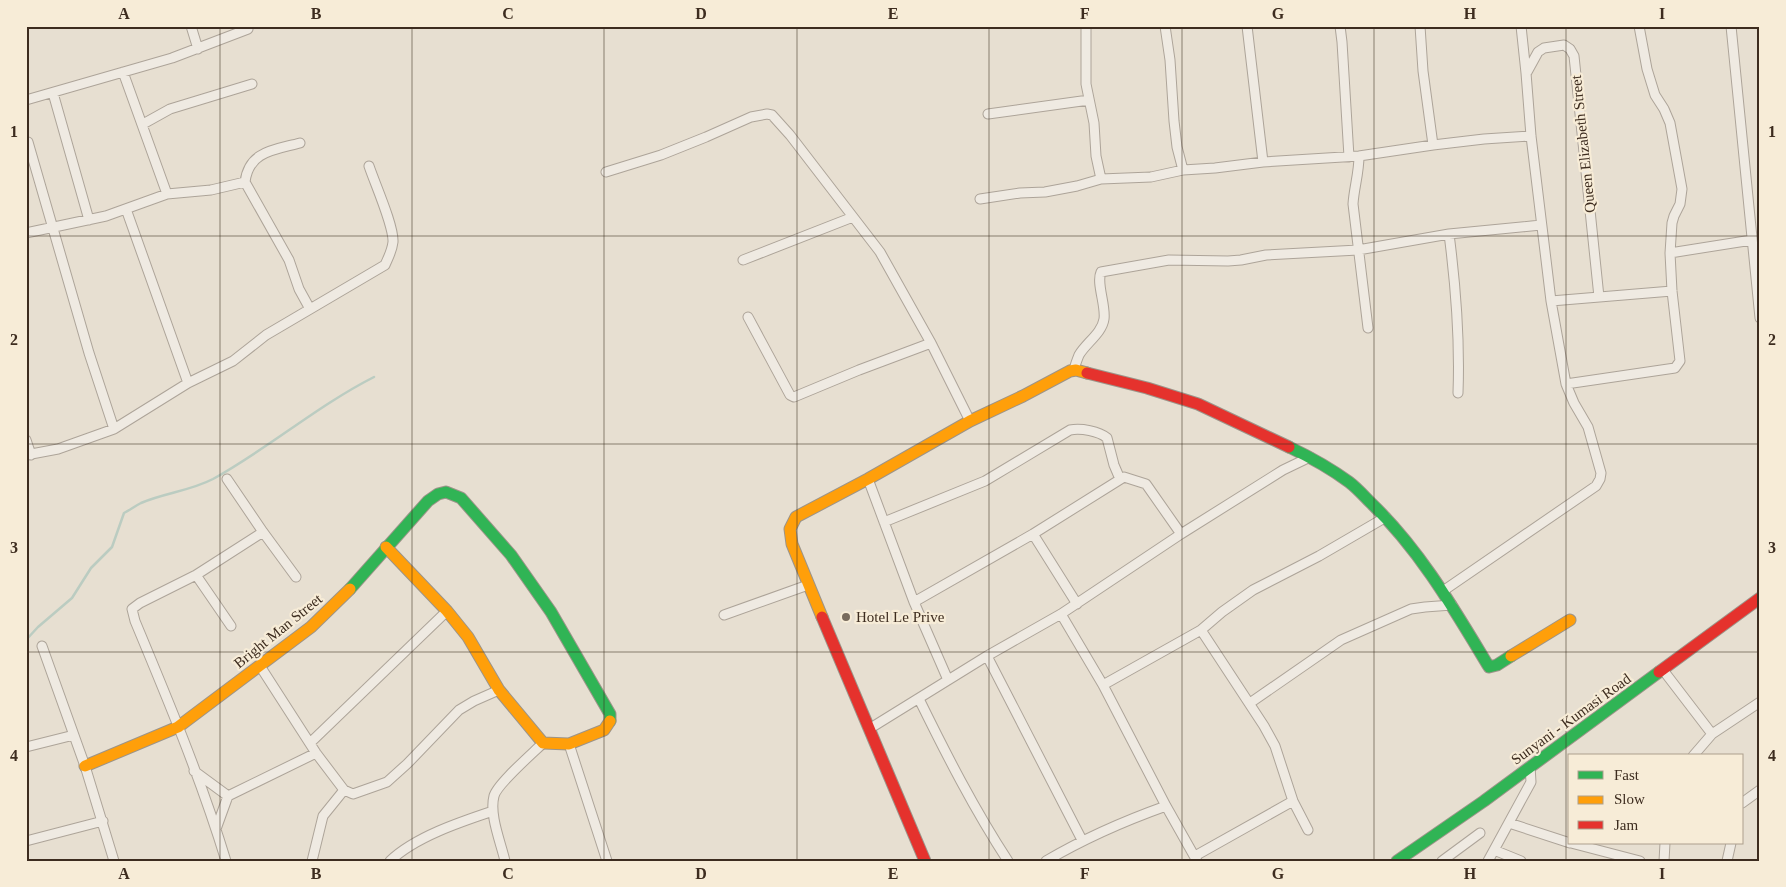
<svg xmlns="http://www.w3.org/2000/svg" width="1786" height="887" viewBox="0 0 1786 887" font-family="'Times New Roman',serif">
  <rect width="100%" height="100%" fill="#e7dfd1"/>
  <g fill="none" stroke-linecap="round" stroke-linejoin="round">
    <path stroke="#bbccc1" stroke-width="2.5" d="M26,640l12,-13 34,-29 19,-30 21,-21 12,-34c6,-3 11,-7 17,-10 23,-10 49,-12 72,-24 56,-31 104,-73 161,-102"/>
    <g stroke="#ada499" stroke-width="11">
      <path id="street" d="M191,26l7,23
        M1086,26v58l8,39 2,33 5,23
        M1165,26l5,34 4,61 3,26 6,23
        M1247,26l16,136
        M1340,26l2,16 7,115
        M1420,26l3,45 10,74
        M1731,26l29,292
        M123,72l44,122
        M1527,72l11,-20 6,-4 20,-3 6,4 4,7 25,241
        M53,93l36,127
        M26,100l146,-42 76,-29
        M988,114l101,-14
        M143,124l27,-15 82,-25
        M28,142l61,211 25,76
        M300,143c-26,7 -51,8 -55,39l44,78 10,29 11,20
        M1359,156c0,17 -5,32 -6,48l15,124
        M606,172l55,-17 45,-18 45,-20 16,-3 5,1 18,20 90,117 51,91 39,78
        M980,199l40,-6 25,-1 32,-6 24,-7 50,-2 32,-7 32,-2 48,-6 96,-6 74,-11 51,-6 47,-3
        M126,209l62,174
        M26,233l80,-17 61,-22 44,-4 34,-8
        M1449,234c7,54 11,106 9,159
        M1670,253l82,-13
        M743,260l110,-43
        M1551,301l121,-10
        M748,317l42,78 4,2 65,-27 72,-27
        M1074,370c1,-5 3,-10 5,-15 7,-12 23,-22 25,-36 2,-14 -8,-36 -3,-47l68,-12 59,1 13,-1 25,-5 92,-5 91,-16 92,-9
        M1566,384l109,-16 5,-7 -8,-70 -2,-38 2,-30 2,-7 6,-12 2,-15 -12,-66 -6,-14 -9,-14 -8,-26 -8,-43
        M26,440l5,15
        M26,455l32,-6 56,-20 74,-46 45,-22 33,-26 119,-70c3,-7 7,-14 8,-23 1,-16 -18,-58 -24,-76
        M227,479l36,53 33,45
        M868,479l46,123 34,78
        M884,522l101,-41 85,-51c11,-2 29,1 37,8l7,27 6,14
        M1033,534l44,70
        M196,575l35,51
        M1443,591l153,-105 4,-7 1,-6 -13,-46 -14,-24 -8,-19 -15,-83 -20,-165 -5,-63 -5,-47
        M914,602l119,-68 91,-57 22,7 35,50
        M1061,614l42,71 63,121 31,55
        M724,615l84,-30
        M1201,630l63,96 11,20 18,55 15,29
        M42,646l43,120 29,95
        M987,656l95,184
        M260,666l56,87 28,37 9,4 34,-12 20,-18 52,-54 15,-9 25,-11
        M1663,670l49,64
        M1103,685l98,-55 21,-18 31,-22 66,-34 67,-39
        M919,699c27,55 55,110 89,162
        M1250,703l91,-63 70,-31 14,-2 27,-2
        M869,729l118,-73 74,-42 120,-80 102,-64 27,-13
        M310,743l137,-132
        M569,744l38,117
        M26,747l48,-12
        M1693,756l19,-22 48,-32
        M194,771l34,25
        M1742,803l18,-13
        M1509,823l61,20
        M216,829l12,-33 88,-43
        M26,841l77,-20
        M1571,843l69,18
        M1494,850l27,11
        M1195,856l98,-55
        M226,861c-25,-82 -58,-161 -91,-240l-3,-12 8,-6 56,-28 67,-43
        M312,861l11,-45 21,-26
        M390,861c25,-24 70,-39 103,-50
        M505,861c-4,-18 -16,-46 -11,-65 3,-12 39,-43 49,-53
        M1046,861c39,-23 78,-40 120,-55
        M1442,861l38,-28
        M1488,861l43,-79 -1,-16
        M1664,861l1,-18
        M1727,861l4,-18"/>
    </g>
    <g stroke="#9c9489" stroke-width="13">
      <path id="fast" d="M1289,447c21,10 41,21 60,35 8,6 15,14 22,21 49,47 83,106 118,164l8,-2 14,-9
        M350,589l78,-88 10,-7 8,-2 15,6 50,57 40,57 59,102v7
        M1397,861l87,-60 175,-129"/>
    </g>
    <g stroke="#9c9489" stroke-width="13">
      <path id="slow" d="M386,547l61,64 21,26 31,53 44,53 26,1 35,-14 6,-9
        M822,617l-30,-73 -2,-15 6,-12 72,-38 102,-58 53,-25 47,-25 6,-1 11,3
        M1511,656l59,-36
        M85,766l93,-39 133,-100 39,-38"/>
    </g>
    <g stroke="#9c9489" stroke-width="13">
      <path id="jam" d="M1087,373l60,15 51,16 91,43
        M822,617l103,244
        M1659,672l101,-74"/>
    </g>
    <use href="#street" stroke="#efeae2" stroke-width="9"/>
    <use href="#fast" stroke="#30b455" stroke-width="11"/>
    <use href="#slow" stroke="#ff9f0a" stroke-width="11"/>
    <use href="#jam" stroke="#e5322d" stroke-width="11"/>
  </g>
  <path fill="none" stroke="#3d2c1f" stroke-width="1" stroke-opacity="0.55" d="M220,26v835M412,26v835M604,26v835M797,26v835M989,26v835M1182,26v835M1374,26v835M1566,26v835M26,236h1734M26,444h1734M26,652h1734"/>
  <circle fill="#786b5d" stroke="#f7ecd7" stroke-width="2" cx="846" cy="617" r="5"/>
  <g text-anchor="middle" stroke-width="4.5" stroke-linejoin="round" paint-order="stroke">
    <g font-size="15" fill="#3d2c1f" stroke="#f7ecd7">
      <text transform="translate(1583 144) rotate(-96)" y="5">Queen Elizabeth Street</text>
      <text transform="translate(278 631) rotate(-39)" y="5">Bright Man Street</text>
      <text transform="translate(1571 719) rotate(-36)" y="5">Sunyani - Kumasi Road</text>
    </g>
    <g font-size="15" fill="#3d2c1f" stroke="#f7ecd7" text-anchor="start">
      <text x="856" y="622">Hotel Le Prive</text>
    </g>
  </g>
  <rect width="1786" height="887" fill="none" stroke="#f7ecd7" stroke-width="55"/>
  <rect x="1568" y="754" width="175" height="90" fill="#f7ecd7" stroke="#ad9f8d"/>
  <rect x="1578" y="771" width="25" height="8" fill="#30b455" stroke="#ad9f8d"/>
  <text x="1614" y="780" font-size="15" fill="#3d2c1f">Fast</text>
  <rect x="1578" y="796" width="25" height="8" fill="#ff9f0a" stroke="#ad9f8d"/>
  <text x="1614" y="804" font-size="15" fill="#3d2c1f">Slow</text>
  <rect x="1578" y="821" width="25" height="8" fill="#e5322d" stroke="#ad9f8d"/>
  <text x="1614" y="830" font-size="15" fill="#3d2c1f">Jam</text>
  <rect x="28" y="28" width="1730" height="832" fill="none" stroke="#3d2c1f" stroke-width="2"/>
  <g font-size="16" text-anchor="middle" font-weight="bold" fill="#3d2c1f">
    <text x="124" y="19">A</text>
    <text x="316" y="19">B</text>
    <text x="508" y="19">C</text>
    <text x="701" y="19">D</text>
    <text x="893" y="19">E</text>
    <text x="1085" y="19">F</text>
    <text x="1278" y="19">G</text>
    <text x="1470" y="19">H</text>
    <text x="1662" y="19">I</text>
    <text x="14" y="137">1</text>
    <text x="1772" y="137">1</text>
    <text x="14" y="345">2</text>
    <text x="1772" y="345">2</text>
    <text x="14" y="553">3</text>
    <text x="1772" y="553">3</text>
    <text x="14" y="761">4</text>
    <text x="1772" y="761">4</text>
    <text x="124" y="879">A</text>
    <text x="316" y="879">B</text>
    <text x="508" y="879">C</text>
    <text x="701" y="879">D</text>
    <text x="893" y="879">E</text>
    <text x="1085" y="879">F</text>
    <text x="1278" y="879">G</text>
    <text x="1470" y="879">H</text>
    <text x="1662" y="879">I</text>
  </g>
</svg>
